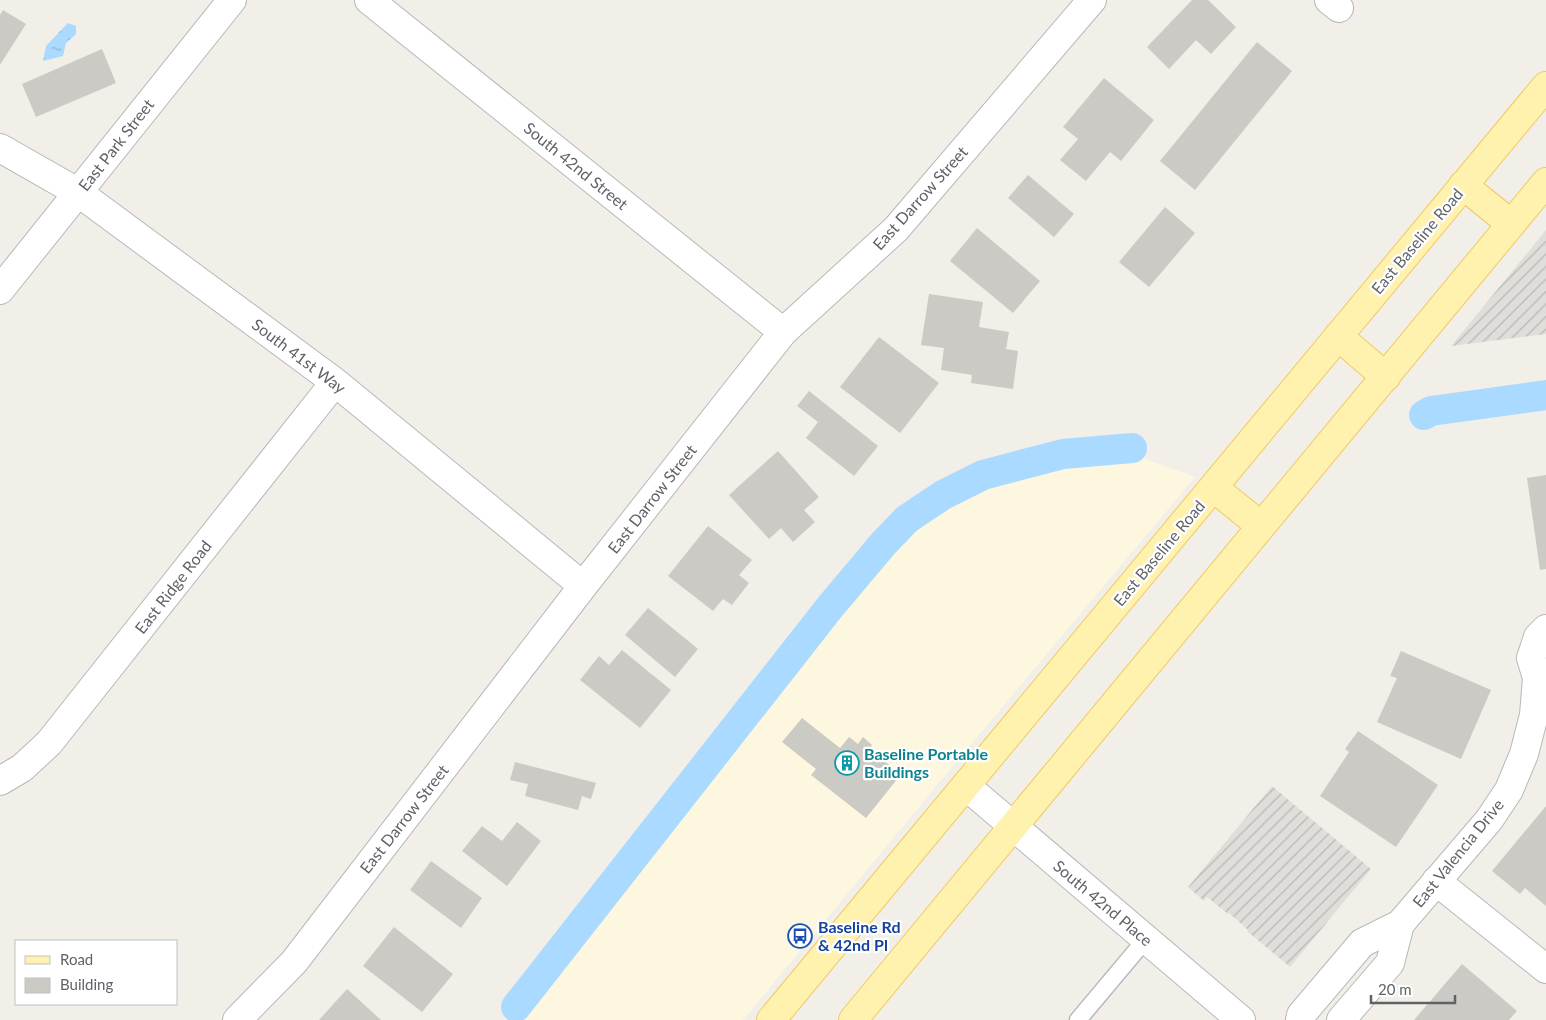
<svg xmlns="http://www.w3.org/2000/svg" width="1546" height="1020" viewBox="0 0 1546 1020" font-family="Lato,sans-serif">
  <defs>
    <pattern id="industrial-furrows" width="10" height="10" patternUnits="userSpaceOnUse" patternTransform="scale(1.25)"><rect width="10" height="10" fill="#e0deda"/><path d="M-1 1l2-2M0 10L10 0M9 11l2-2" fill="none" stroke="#b9b8b5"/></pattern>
    <pattern id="water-ripples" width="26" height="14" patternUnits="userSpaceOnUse" patternTransform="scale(1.25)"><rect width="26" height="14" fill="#aadaff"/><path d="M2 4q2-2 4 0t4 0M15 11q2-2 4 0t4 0" fill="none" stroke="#8eb4d2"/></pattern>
  </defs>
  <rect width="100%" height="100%" fill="#f1efe8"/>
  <path fill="#fef7e0" d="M1129,453l66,24 -259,309 -193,234h-219l372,-473 27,-29 31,-19 58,-22z"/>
  <path fill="url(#industrial-furrows)" d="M1546,230v104l-95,12z
    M1272,786l99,83 -81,98 -43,-36 1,-1 -19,-17 -1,1 -21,-17 -3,4 -16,-14z"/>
  <path fill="url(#water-ripples)" d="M68,23l8,3v8l-10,9 -3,13 -20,5 3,-15z"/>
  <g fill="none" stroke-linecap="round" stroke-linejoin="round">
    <path stroke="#aadaff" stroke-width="30" d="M1424,415l7,-4 115,-16
      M516,1007l314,-400 53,-63 24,-25 36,-24 40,-20 80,-21 69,-6"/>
  </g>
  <path fill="#cccac5" d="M1192,0h16l28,27 -25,27 -15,-14 -27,29 -22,-22z
    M3,10l23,14 -26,41v-50z
    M1257,42l35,29 -97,119 -35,-29z
    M102,49l14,34 -80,34 -14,-33z
    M1104,78l50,42 -33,41 -11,-9 -24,29 -26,-21 18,-21 -15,-12z
    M1028,175l46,39 -20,23 -46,-39z
    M1165,207l30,26 -46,54 -30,-25z
    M977,228l63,53 -27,32 -63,-52z
    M929,294l54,8 -4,25 30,5 -3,17 12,2 -5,38 -42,-6 1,-8 -31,-5 3,-22 -23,-3z
    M879,337l60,46 -39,50 -60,-46z
    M809,391l69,55 -24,30 -48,-38 12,-16 -21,-16z
    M778,451l41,46 -15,13 11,12 -22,20 -12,-14 -12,11 -40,-44z
    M1546,475v94l-6,1 -13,-92z
    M708,526l44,34 -13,15 10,8 -17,22 -9,-6 -10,12 -45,-35z
    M648,608l50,41 -23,28 -50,-42z
    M622,650l49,40 -31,38 -60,-48 19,-24 10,9z
    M1401,651l90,39 -30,69 -84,-37 20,-44 -7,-2z
    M802,718l38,30 9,-11 9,7 5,-7 9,8 -4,6 6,6 2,-3 22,18 -2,2 3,3 -33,41 -55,-43 5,-6 -34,-27z
    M1358,731l80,54 -42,62 -76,-51 29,-44 -4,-3z
    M515,762l81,21 -5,16 -9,-3 -4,14 -53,-14 3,-12 -18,-4z
    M1546,806v100l-21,-18 -5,6 -28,-23z
    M517,822l24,19 -34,45 -45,-35 20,-25 20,15z
    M431,861l51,37 -21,30 -51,-38z
    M394,927l59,47 -31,38 -59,-46z
    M804,928l4,4 -11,12 -4,-3z
    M1462,964l55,47 -8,9h-95z
    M347,989l34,31h-62z"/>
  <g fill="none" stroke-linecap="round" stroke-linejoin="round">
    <g stroke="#b5b8bc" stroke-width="19">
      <path id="lane" d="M1078,1020l68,-81"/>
    </g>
    <g stroke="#b5b8bc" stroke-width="30">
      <path id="street" d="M369,0l414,332
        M1329,0l10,8
        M0,148l79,45 256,189 248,204
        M0,290l232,-290
        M0,781l22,-13 27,-25 286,-361
        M966,786l275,234
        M1436,881l110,88
        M237,1020l57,-58 289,-376 200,-254 113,-103 196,-229
        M1300,1020l1,-5 61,-72 38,-19 89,-104 20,-30 15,-36 10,-39 3,-37 -6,-20 7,-21 8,-8
        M1341,1020l49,-57 10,-39"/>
    </g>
    <g stroke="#f2c960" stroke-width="30">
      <path id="primary" d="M1463,185l48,39
        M1338,336l48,41
        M1214,488l47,38
        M771,1020l775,-934
        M853,1020l693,-838"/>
    </g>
    <use href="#lane" stroke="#fff" stroke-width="16"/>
    <use href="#street" stroke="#fff" stroke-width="28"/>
    <use href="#primary" stroke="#fff2af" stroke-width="28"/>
  </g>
  <defs>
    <g id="building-ring" transform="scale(1.25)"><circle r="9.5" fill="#fff" stroke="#0f9aa8" stroke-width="1.5"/><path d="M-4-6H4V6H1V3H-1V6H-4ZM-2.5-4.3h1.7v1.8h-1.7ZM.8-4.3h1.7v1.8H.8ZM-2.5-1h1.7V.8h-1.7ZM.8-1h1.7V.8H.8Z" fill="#0f9aa8"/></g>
    <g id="bus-ring" transform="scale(1.25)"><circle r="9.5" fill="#fff" stroke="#1a4fb4" stroke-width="1.5"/><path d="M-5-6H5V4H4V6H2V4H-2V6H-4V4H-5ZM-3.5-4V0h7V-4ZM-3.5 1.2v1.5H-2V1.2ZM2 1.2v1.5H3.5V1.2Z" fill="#1a4fb4"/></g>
  </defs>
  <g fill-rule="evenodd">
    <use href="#building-ring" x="847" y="763"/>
    <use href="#bus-ring" x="800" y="936"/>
  </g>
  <g text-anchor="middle" stroke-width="4.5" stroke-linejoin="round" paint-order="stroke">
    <g font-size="16" fill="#5f6368" stroke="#fff">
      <text transform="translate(116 145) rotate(-52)" y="6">East Park Street</text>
      <text transform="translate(576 166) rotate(39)" y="6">South 42nd Street</text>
      <text transform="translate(920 198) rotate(-48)" y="6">East Darrow Street</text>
      <text transform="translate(1417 241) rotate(-50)" y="6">East Baseline Road</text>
      <text transform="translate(299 356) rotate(37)" y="6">South 41st Way</text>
      <text transform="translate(652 499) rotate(-52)" y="6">East Darrow Street</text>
      <text transform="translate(1159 553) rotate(-50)" y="6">East Baseline Road</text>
      <text transform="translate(173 587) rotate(-52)" y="6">East Ridge Road</text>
      <text transform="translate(404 819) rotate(-52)" y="6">East Darrow Street</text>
      <text transform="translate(1458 853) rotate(-51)" y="6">East Valencia Drive</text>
      <text transform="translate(1103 903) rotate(40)" y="6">South 42nd Place</text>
    </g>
    <g font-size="16" font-weight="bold" fill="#0d838f" stroke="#fff" text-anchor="start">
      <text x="864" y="760">Baseline Portable<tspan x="864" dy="18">Buildings</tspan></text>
    </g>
    <g font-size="16" font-weight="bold" fill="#164399" stroke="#fff" text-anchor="start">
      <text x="818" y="933">Baseline Rd<tspan x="818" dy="18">&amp; 42nd Pl</tspan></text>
    </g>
  </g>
  <rect x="15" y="940" width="162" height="65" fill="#ffffff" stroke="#bfc1c3"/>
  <rect x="25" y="956" width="25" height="8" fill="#fff2af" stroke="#bfc1c3"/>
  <text x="60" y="965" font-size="15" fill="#5f6368">Road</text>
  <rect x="25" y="978" width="25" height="15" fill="#cccac5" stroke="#bfc1c3"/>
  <text x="60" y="990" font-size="15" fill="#5f6368">Building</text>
  <path d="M1371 995v8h84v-8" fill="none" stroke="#5f6368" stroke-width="2.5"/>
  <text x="1378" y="995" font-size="15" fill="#5f6368" stroke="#ffffff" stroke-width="4" paint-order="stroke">20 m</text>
</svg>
